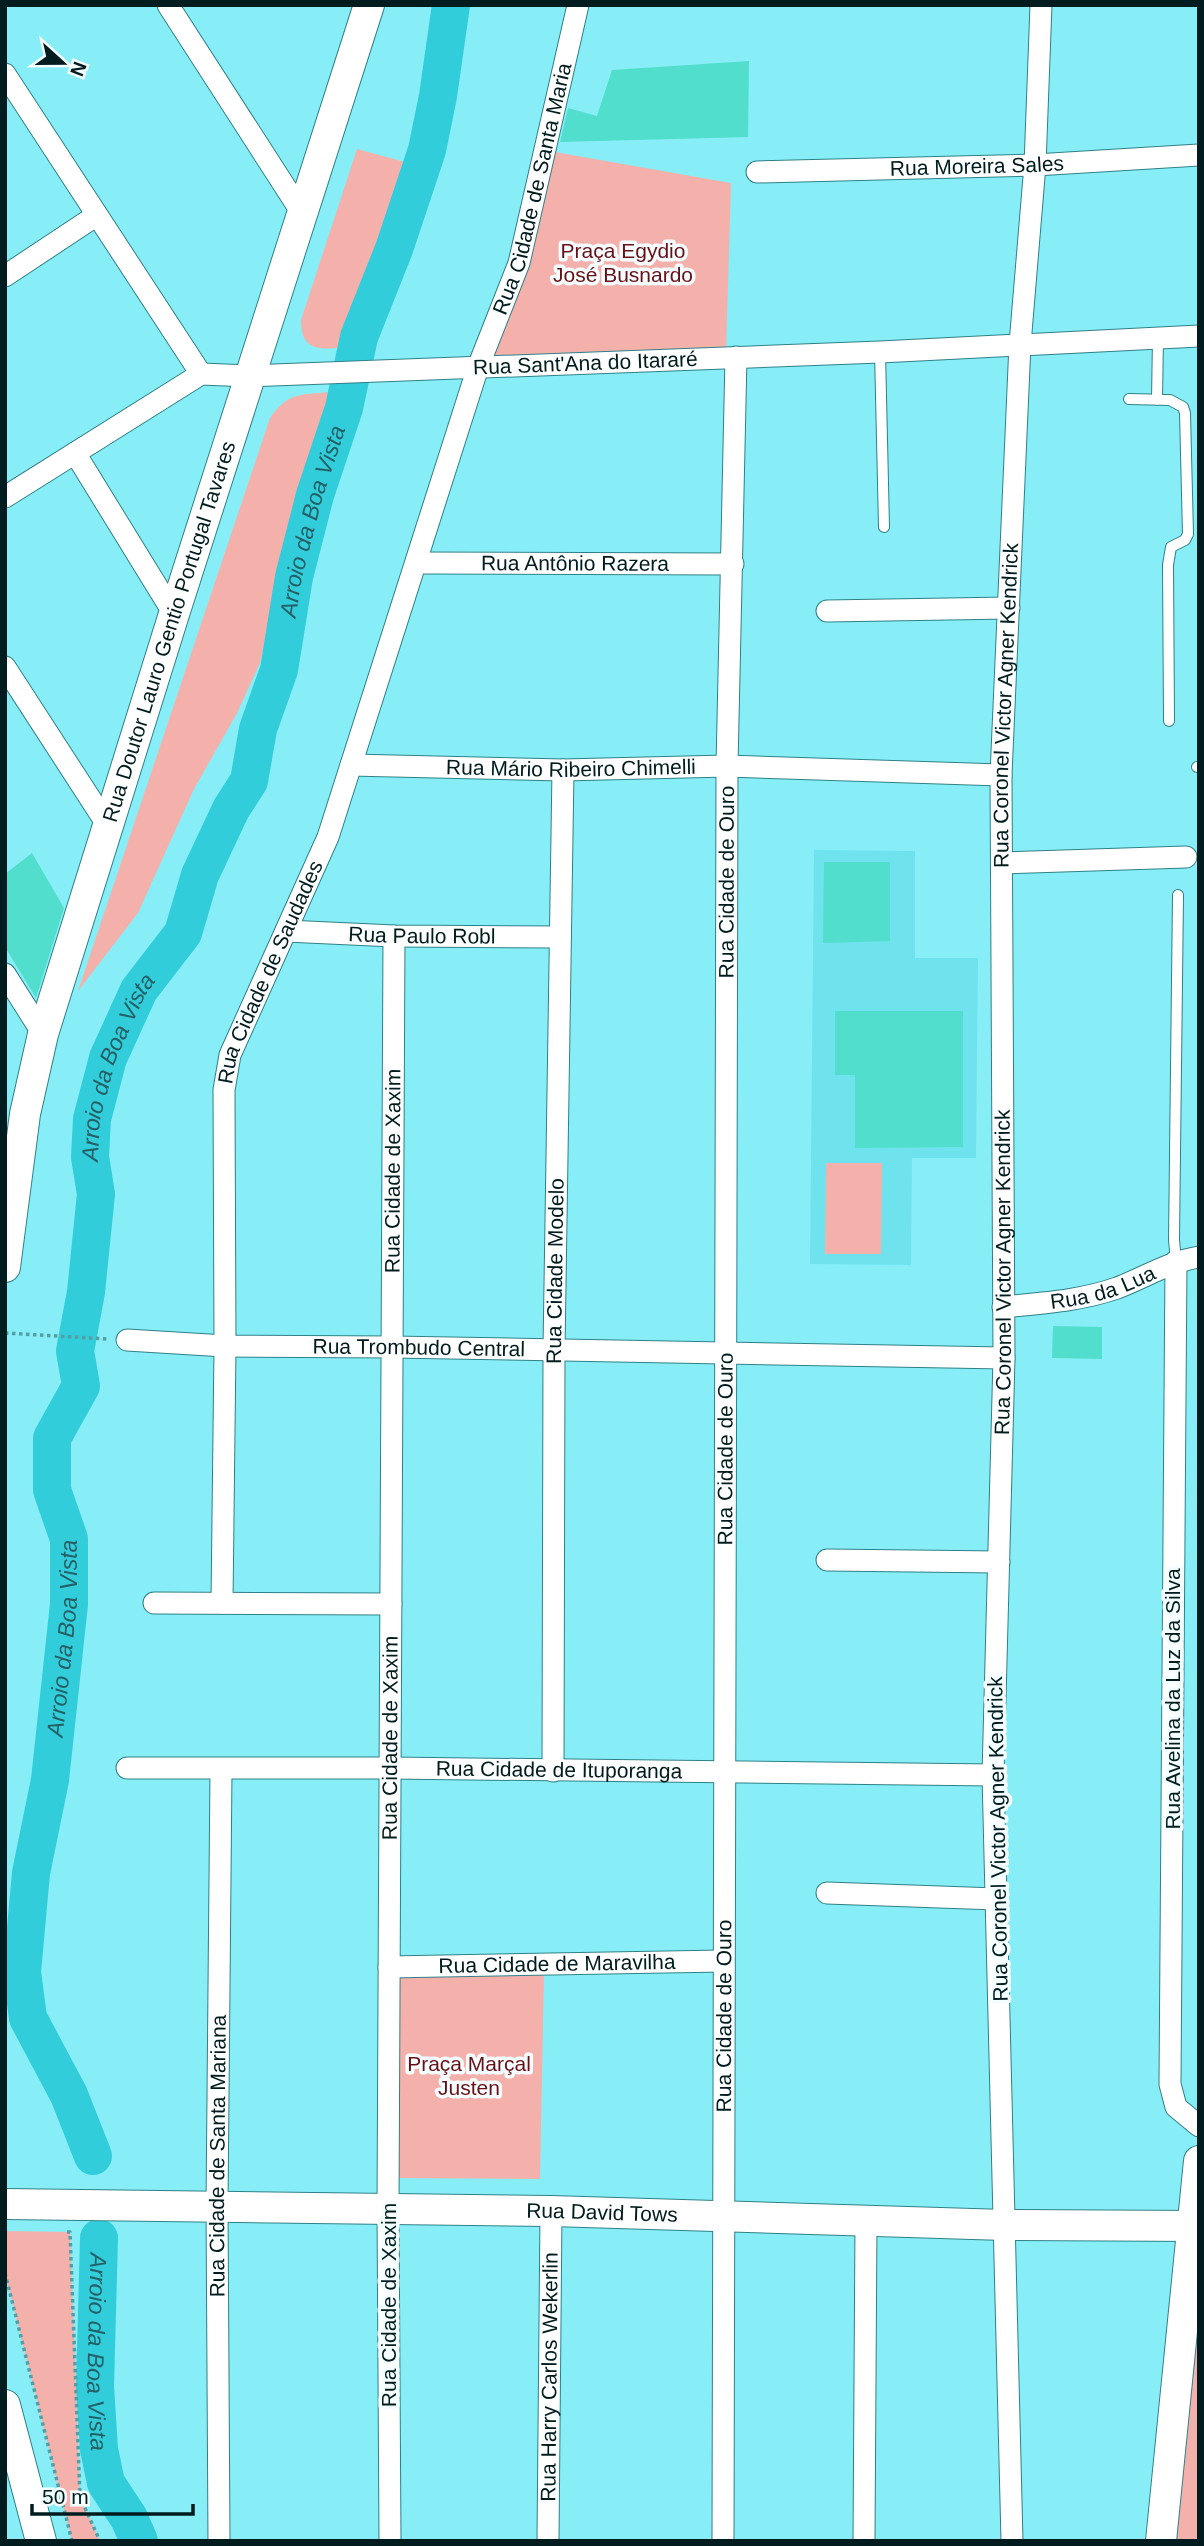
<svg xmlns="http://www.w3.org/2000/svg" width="1204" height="2546" viewBox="0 0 1204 2546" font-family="Helvetica,sans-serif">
  <rect width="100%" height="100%" fill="#87eef7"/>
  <path fill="#6ee3ee" d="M814,850l101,1v107h63l-2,200h-64l-1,107 -101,-1z"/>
  <path fill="#f4b1ac" d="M357,149l48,13c-4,42 -16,67 -31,105 -10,26 -16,53 -22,80 -27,1 -51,9 -51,-27z
    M549,151l182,32 -5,172 -244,10z
    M330,392l8,1 -13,23 -23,63 -42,184 -24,52 -42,74 -56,124 -60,78 192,-573c18,-26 30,-23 60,-26z
    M826,1163h56l-1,91h-56z
    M395,1971l149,3 -4,205 -144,-1z
    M5,2231l65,1 10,265 20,44h-28l-67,-268z
    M1199,2283v258h-23l11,-104z"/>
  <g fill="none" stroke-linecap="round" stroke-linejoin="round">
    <g stroke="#32cdda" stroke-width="38">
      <path id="s1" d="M93,2156l-24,-61 -41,-77 -6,-46 9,-99 19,-93 19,-176v-65l-17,-49v-52l29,-52 -6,-35 11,-59 10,-98 -6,-37 2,-38 16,-61 31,-68 44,-57 17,-58 31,-66 18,-28 9,-52 21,-59 15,-93 21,-82 29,-87 15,-71 35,-88 33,-99 11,-54 13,-91"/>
      <path id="s2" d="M99,2238l-4,149 4,62 7,34 23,35 10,23"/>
    </g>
  </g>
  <path fill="#51decc" d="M749,61l-1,76 -188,5 8,-34 29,8 15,-46z
    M32,853l32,55 -28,90 -31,-51v-73z
    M824,862h66v79l-67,2z
    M835,1011h128v136l-108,1v-73h-20z
    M1053,1326l49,1v32l-50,-1z"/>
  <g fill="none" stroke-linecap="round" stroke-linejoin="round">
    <g stroke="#2f8087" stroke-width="12">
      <path id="lane" d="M880,352l4,175
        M1129,399l41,1 13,7 2,6 3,121 -3,6 -14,7 -3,18 1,156
        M1157,400l1,-63
        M1197,767h2
        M1176,1261l-2,-21 4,-345"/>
    </g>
    <g stroke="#2f8087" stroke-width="23">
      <g id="street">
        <path d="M168,5l134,208"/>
        <path d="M5,74l196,300"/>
        <path id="s3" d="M757,172l278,-7 164,-10"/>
        <path d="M5,276l92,-61"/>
        <path d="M75,453l99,161"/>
        <path id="s4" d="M5,497l196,-123 49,2 630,-24 319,-16"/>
        <path id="s5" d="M416,563l317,1"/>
        <path d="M827,611l182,-3"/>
        <path d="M5,667l103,159"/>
        <path id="s6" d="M351,765l212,5 164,-4 274,9"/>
        <path d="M1002,863l184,-6"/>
        <path id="s7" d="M286,931l108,5 166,1"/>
        <path d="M5,974l38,60"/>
        <path d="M1176,1261l-6,823 6,23 23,19"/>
        <path id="s8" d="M1003,1307c38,-4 77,-6 114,-19 29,-11 51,-26 82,-31"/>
        <path id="s9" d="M127,1340l98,6 167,1 612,11"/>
        <path d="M827,1560l172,2"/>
        <path d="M154,1603l237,1"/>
        <path id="s10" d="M222,1603l3,-257 -1,-256 6,-35 98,-218 150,-470 41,-104 59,-258"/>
        <path id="s11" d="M127,1768h263l603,7"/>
        <path id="s12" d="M553,1771l1,-421 9,-580"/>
        <path d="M827,1893l169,6"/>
        <path id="s13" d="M389,1967l334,-6"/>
        <path id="s14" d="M219,2541l-2,-335 4,-436"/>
        <path id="s15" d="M390,2541l-2,-332 6,-1273"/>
        <path id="s16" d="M548,2541l3,-330"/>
        <path id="s17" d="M723,2541l4,-1775 9,-409"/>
        <path d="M864,2541l2,-320"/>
        <path id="s18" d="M1012,2541l-19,-766 11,-417 -3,-583 19,-431 15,-179 6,-160"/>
      </g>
    </g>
    <g stroke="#2f8087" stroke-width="32">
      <g id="secondary">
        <path id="s19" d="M5,1267l20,-153 18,-80 131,-420 195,-609"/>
        <path id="s20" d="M5,2204l546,7 454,14 194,1"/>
        <path d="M5,2405l36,136"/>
        <path d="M1161,2541l38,-380"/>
      </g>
    </g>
    <path stroke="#549fa6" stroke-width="3.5" stroke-dasharray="3.5 3.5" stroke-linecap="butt" d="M5,1333l103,6
      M67,2232h3l10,265 20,44
      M5,2273l67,268"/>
    <use href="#lane" stroke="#fff" stroke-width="10"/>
    <use href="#street" stroke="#fff" stroke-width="21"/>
    <use href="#secondary" stroke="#fff" stroke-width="30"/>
  </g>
  <g text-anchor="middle" stroke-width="7" stroke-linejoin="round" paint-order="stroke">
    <g font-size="21" fill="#001c1f" stroke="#f5feff">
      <text dy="7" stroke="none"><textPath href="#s3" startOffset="220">Rua Moreira Sales</textPath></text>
      <text dy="7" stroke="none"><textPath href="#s10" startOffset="1468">Rua Cidade de Santa Maria</textPath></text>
      <text dy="7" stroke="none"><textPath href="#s4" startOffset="616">Rua Sant'Ana do Itararé</textPath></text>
      <text dy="7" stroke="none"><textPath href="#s5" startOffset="159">Rua Antônio Razera</textPath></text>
      <text dy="7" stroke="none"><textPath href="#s19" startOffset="658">Rua Doutor Lauro Gentio Portugal Tavares</textPath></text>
      <text dy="7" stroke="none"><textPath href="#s18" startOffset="1836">Rua Coronel Victor Agner Kendrick</textPath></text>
      <text dy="7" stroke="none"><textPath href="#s6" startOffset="220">Rua Mário Ribeiro Chimelli</textPath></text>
      <text dy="7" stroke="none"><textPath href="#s17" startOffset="1659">Rua Cidade de Ouro</textPath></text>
      <text dy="7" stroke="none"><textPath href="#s7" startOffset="136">Rua Paulo Robl</textPath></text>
      <text dy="7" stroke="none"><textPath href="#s10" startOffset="640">Rua Cidade de Saudades</textPath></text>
      <text dy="7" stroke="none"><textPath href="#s15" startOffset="1370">Rua Cidade de Xaxim</textPath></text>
      <text dy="7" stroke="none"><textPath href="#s12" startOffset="500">Rua Cidade Modelo</textPath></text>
      <text dy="7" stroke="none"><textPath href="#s18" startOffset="1269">Rua Coronel Victor Agner Kendrick</textPath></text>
      <text dy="7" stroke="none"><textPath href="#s8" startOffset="102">Rua da Lua</textPath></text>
      <text dy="7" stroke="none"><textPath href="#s9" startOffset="292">Rua Trombudo Central</textPath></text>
      <text dy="7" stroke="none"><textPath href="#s17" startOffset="1092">Rua Cidade de Ouro</textPath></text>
      <text transform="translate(1173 1699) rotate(-90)" y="7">Rua Avelina da Luz da Silva</text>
      <text dy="7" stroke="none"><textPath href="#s15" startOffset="803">Rua Cidade de Xaxim</textPath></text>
      <text dy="7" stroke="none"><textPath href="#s11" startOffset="432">Rua Cidade de Ituporanga</textPath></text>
      <text transform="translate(998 1839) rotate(-91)" y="7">Rua Coronel Victor Agner Kendrick</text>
      <text dy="7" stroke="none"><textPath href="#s13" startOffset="168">Rua Cidade de Maravilha</textPath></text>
      <text dy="7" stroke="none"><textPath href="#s17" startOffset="525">Rua Cidade de Ouro</textPath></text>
      <text dy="7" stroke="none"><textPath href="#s14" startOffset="385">Rua Cidade de Santa Mariana</textPath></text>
      <text dy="7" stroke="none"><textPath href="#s20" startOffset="597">Rua David Tows</textPath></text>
      <text transform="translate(389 2305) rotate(-90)" y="7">Rua Cidade de Xaxim</text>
      <text dy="7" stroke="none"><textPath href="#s16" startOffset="164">Rua Harry Carlos Wekerlin</textPath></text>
    </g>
    <g font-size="21" fill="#690f16" stroke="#f5feff">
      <text x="623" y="258">Praça Egydio<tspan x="623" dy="24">José Busnardo</tspan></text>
      <text x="469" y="2071">Praça Marçal<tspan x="469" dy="24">Justen</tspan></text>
    </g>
    <g font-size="23" font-style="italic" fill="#246065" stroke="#f5feff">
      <text dy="8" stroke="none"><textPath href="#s1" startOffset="1713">Arroio da Boa Vista</textPath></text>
      <text dy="8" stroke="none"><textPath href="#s1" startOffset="1125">Arroio da Boa Vista</textPath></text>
      <text dy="8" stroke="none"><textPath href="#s1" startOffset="536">Arroio da Boa Vista</textPath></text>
      <text dy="8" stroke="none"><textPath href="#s2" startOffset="114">Arroio da Boa Vista</textPath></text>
    </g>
  </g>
  <rect width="1204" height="2546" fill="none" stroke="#001c1f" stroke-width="14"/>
  <g transform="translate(63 63) rotate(111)" stroke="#f5feff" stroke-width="5" paint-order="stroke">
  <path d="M0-5L12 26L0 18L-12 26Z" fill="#001c1f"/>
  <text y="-10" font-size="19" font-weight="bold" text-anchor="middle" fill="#001c1f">N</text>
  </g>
  <path d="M32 2504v10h161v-10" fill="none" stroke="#001c1f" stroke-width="3.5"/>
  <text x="42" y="2504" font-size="21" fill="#001c1f" stroke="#f5feff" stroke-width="5" paint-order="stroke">50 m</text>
</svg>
